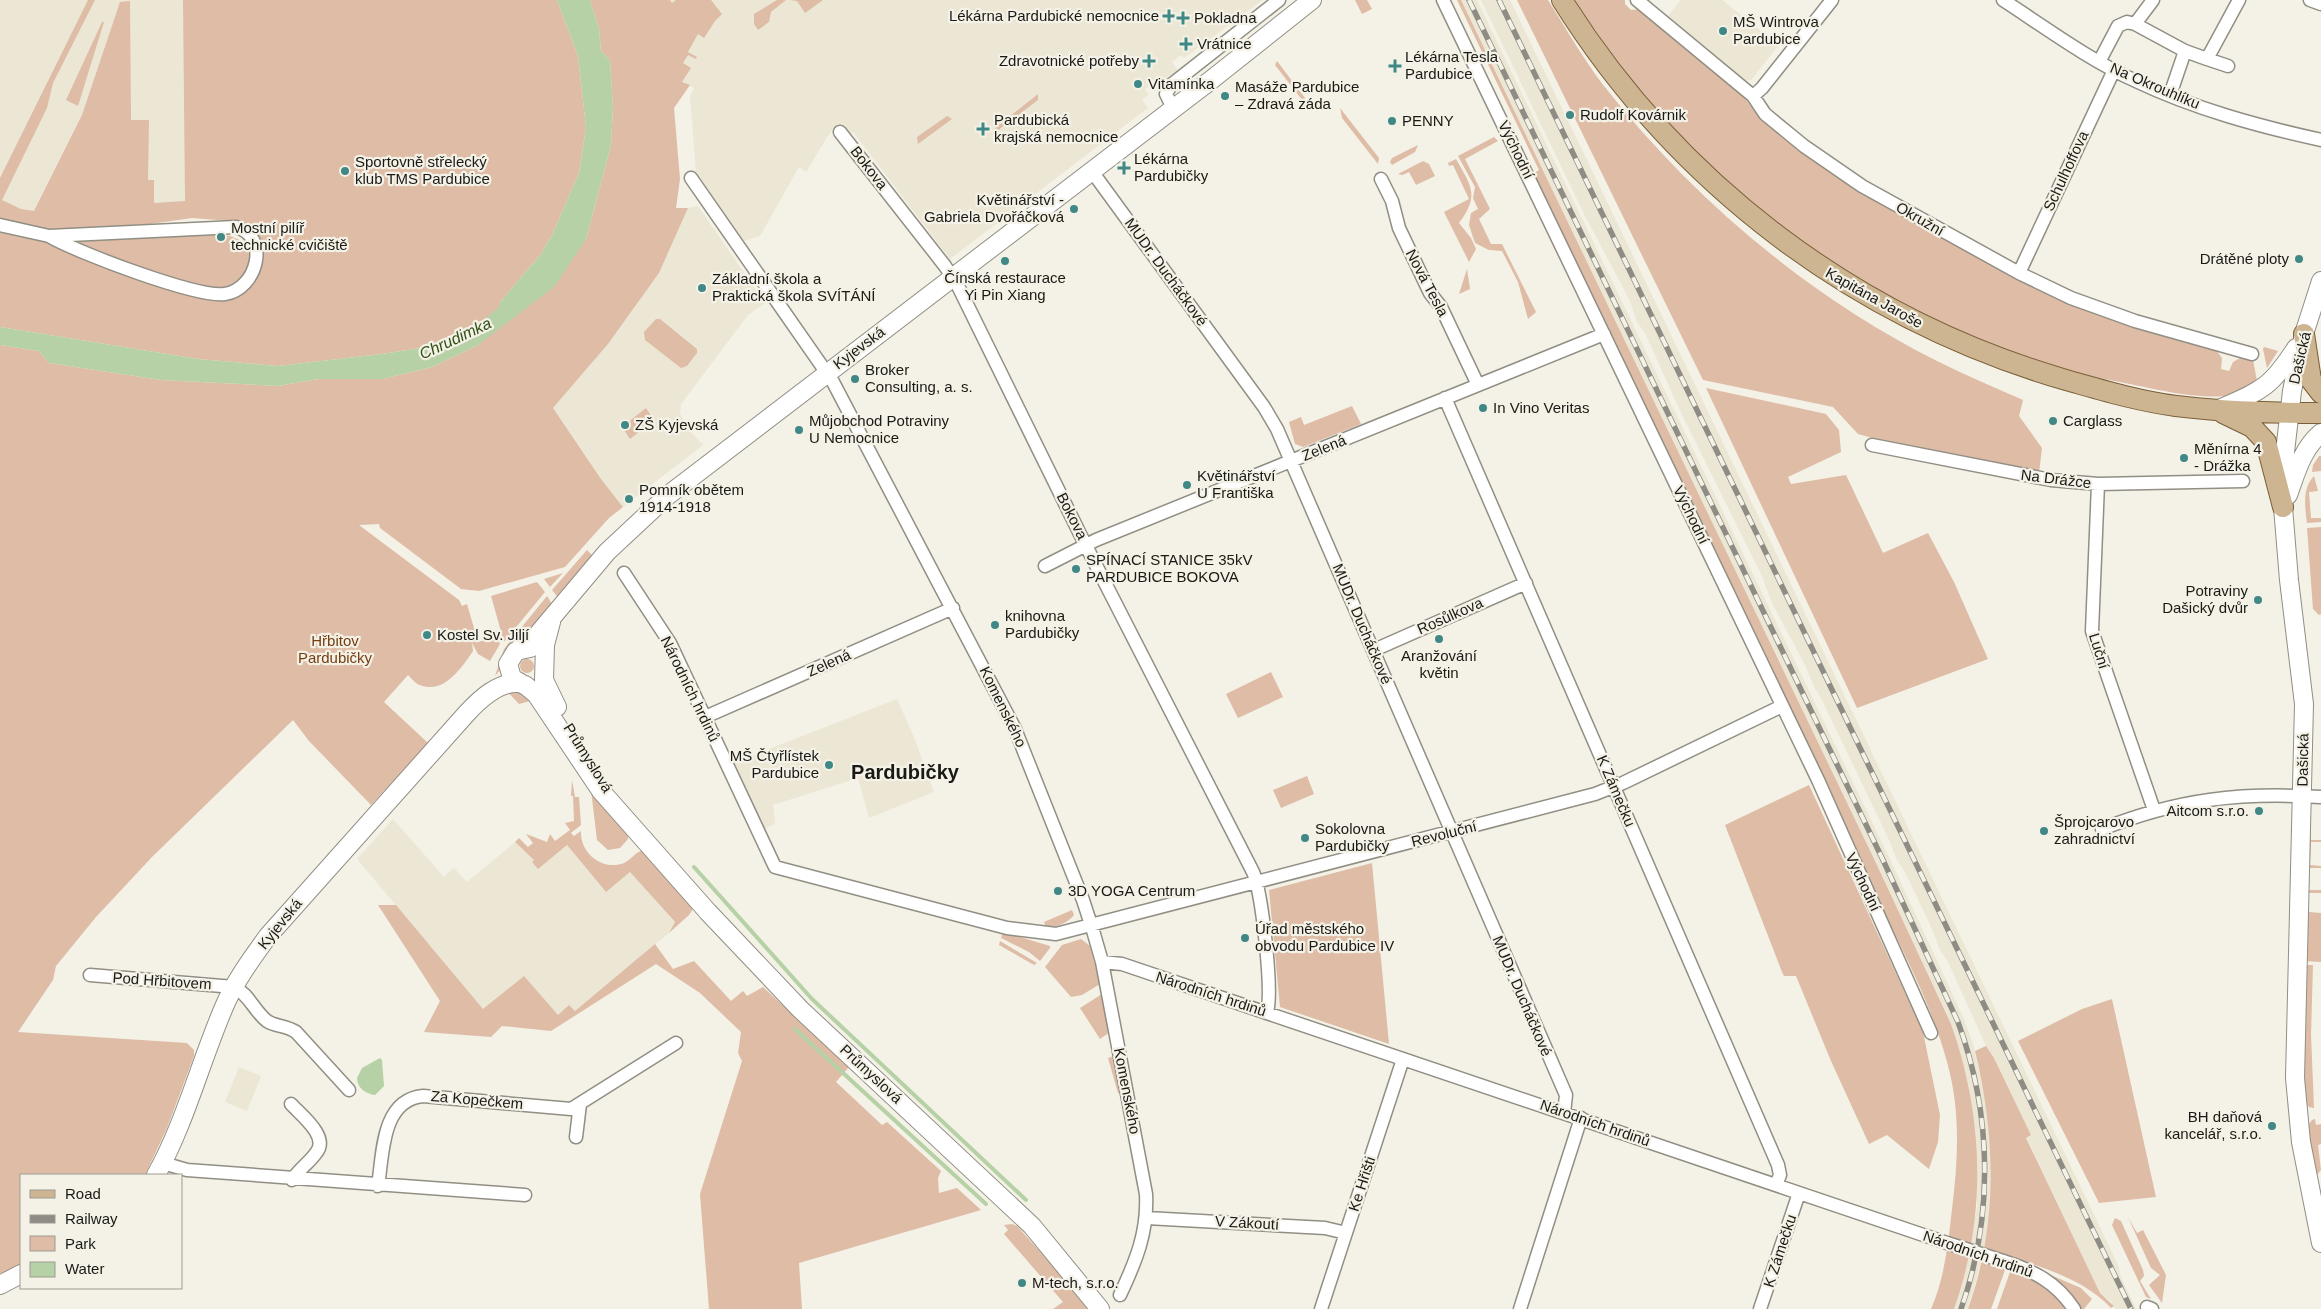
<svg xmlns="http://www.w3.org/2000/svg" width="2321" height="1309" viewBox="0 0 2321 1309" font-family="Helvetica,sans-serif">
  <rect width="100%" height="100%" fill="#f4f1e6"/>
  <path fill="#ece7d5" d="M0,0h194l-2,218 -192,-4z
    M661,0h602l-79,58 -3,-3 -9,7 6,9 -33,18 4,5 -7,6 6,8 -198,151 -97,-127 -2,2 -8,-9 -12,6 -25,41 -7,-5 -39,69 -16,5 -48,-69 -6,-76 4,-8 -12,-6z
    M1461,0h16l412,857 75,162 9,25 14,63 5,59 -1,42 -5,37 -18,64h-14l12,-41 11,-61 -1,-73 -8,-52 -17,-58 -75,-161z
    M1481,0h29l543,1129 66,138 1,8 16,34h-21l-3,-7 -12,-9 -74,-156 5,-2 -37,-77 -8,-12 -38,-84 -8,-12 -8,-21 -27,-57 -8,-12 -8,-20 -68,-142 -7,-11 -8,-20 -34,-64 -10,-27 -80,-161 -37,-82 -8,-11 -7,-21 -46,-87z
    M1681,0h41l57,45 -28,35 -6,1 -77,-65z
    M698,206l67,97 -17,12 -67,89 -1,9 7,14 16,18 -80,62 -22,-28 -48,-71 55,-64 51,-71 29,-65z
    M897,699l17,38 20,55 -65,26 -11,-40 -85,27 2,19 -13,6 -29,-67z
    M393,819l51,58 10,-9 13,14 48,-40 7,7 2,-1 10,12 -2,2 35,-17 39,47 24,-20 45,51 -6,10 -94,78 -17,4 -75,-6 -126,-150z
    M239,1067l22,9 -14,35 -22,-9z"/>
  <path fill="#debca6" d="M88,0h7l-42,83 -6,25 -45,92 19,9 13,2 48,-96 38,-113 10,-1 1,119h18l-1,60h6v23l31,-2 -2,-201h374l21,56 8,71 -7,46 -26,60 -12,21 -40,47 -2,7 -26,21 -40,17 -51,8 -104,12 -80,-7 -198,-32v-99l226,69 36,-38 -31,-38 -39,-3 -70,10 -68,4 -37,-6 -17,-7v-41z
    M590,0h80l2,3 4,-3h35l11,14 -7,7 -11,17 -6,-4 -10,18 9,5 -1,2 -8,-4 -5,8 8,5 -9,14 8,3 -16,23 6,71 -4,29h12l-29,65 -51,71 -55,64 48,71 22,28 -14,11 -44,49 -86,24 -18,-2 -81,-61 -1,-4 -20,1 100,75 3,6 5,-2 11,38 18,-5 4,7 -10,17 -12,-7 -6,-11 1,8c-11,16 -29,44 -53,34 -4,-1 -9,-7 -12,-10l-24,27 44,41 -57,62 -62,-64 -16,-21 -141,137 -56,60 -40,49 -3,14 -35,52 169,11 7,7v6l-27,72 -22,47h-124v89l-21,10v-929l39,6 10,12 112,17 117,6 40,-7h64l50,-12 46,-22 108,-106 25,-94 2,-37 -3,-48 -9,-9 -2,-22z
    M777,0h9l-15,12 -2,10 -11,8 -4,-6v-10z
    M790,0h33l-18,13 -8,-12z
    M1355,0h12l5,9 -10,5z
    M1457,0h4l415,863 75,161c33,92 36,192 3,285h-23c14,-32 17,-65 21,-100 6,-48 9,-98 -5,-147 -26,-96 -87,-180 -118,-275l-297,-613 7,-4z
    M1517,0h31c18,28 35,59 56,86 89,113 204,210 333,275 28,14 57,26 86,39l-4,16 23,32 -3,25 -133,-26 -48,-13 -25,-27 -130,-27z
    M1575,0h50v4l6,6 11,-1 97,81 18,25 52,40 77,52 110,61 82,37 138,45 6,8 -1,11 8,2 4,-9 7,-4 13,2 5,26c-9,3 -18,8 -27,9 -30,6 -81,-7 -111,-13 -151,-27 -325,-124 -431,-235 -43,-45 -80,-95 -114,-147z
    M102,22h2l-26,84 -12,-6z
    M1277,61l28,37v2l-2,1 -28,-36z
    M1038,94v6l-41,31 -2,-3z
    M1340,108l39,50 -1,6 -36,-46z
    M947,116l5,3 -34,25 -1,-7z
    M1494,137l4,4 -33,18 25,50 -11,10 12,25h11l34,68 -8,7 -10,-37 -16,-31 -13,-1 -14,-7 -6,-18 2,-12 7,-4 -5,-11 2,-11 -17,-31z
    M1418,145l-3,7 -23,13 -2,-3 2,-4z
    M1456,159c15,27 24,36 3,64l12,15 5,11 -7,13 -25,-50 25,-13 -16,-34 -4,1 -1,-3z
    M1423,161l6,3 6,12 -19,9 -7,-13 -7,3 -4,-1z
    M208,233c22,1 44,5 42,33l-15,21 -23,2 -54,-15 -95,-34z
    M1467,269l3,20 -11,5z
    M656,319h4l37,30v4l-10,13 -6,2 -36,-28 -1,-8z
    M2264,347l14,4 -11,17 -4,-19z
    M1706,388l120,26 13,16 2,22 -53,25 3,7 55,-9 37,78 45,-20 26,49 34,77 -131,49z
    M1352,406l9,18 -58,23 -8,-3 -6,-22 12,-5 3,8z
    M646,408l8,12 -24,19 -8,-12z
    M2319,456h2v15l-9,1 1,-7z
    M2314,476l4,15 -9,1 2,26h10v4l-14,1c-2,-15 -5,-35 7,-47z
    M2321,527v87l-2,1 -6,-6 -6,-81z
    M587,550l7,7 -34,39h-3l-5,-6z
    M563,573l-13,14 -6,-8z
    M537,582l8,10 -41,50 -13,-46z
    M547,596l5,8 -15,23 -26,20 -2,-1 -4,4 1,3 -5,16 -6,7 9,-27z
    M520 666a7 7 0 1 1 14 0a7 7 0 1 1-14 0Z
    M1271,672l12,25 -45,21 -12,-24z
    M505,689l15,3 10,9 -11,3z
    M1307,776l7,18 -33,14 -8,-18z
    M572,780l3,17h4l2,28 -10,8 3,3 7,-5c-1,23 22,40 43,32 8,-4 12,-12 20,-13l49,59 -4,6 -20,18 6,-11 -45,-50 -24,20 -39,-47 -29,24 -6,-7 2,-2 -19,-18 4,-4 9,9 5,-4 -7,-9 21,8 3,-8 5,7 15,-11 -5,-7 9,-2 -1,-25h-2z
    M1809,785l114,247 17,83 -2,27 -9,27 -42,-34 -18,9 -38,-83 -35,-85h-12l-2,-4 -57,-147z
    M591,790l37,42v7l-8,9 -12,2 -11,-10z
    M2310,817h1v23h10v2h-10l-1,23 11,1v2h-11l-1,22h12v3h-12v19l12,1v49l-16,-1z
    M1372,863l17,181 -109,-37 -11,-117z
    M378,905h18l87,104 41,-33 34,39 11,-10 6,6 80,-67 18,25 21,-8 37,40 12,-10 4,5 16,-9 86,80 -13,15 46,43 5,-3 54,49 -3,7 1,15 18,-5 24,22 -182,53 3,46h-93l-9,-115 42,-133 -4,-8 3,-21 -41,-39 -44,-29 -105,67 -49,-5 -11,11 -67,-5 16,-31z
    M1072,910l2,5c-7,9 -17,11 -28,13l-2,-6z
    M1003,932l47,14v2l-10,13 -11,-9 -28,-14z
    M1081,939l9,7 10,38 -18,11 -11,2 -26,-30 17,-22z
    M1000,941l37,22 -3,2 -35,-20z
    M2305,965h8l-2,70 3,73 -5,-1 -5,-6 -2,-38z
    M1102,994l8,38 -10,7 -20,-31z
    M2112,999l44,198 -57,6 -81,-162 64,-32z
    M1986,1046l8,12 37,77 -5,3 74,155 14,13 -3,2c-26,-28 -65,-39 -101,-52l-19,53h-23c30,-84 28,-172 7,-258z
    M1114,1056l7,36 -3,1 -10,-35z
    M2315,1119l1,6 5,-1v20l-3,1 3,25 -5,6 -10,-48 6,-8z
    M2128,1217l9,16 6,-3 23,45 -4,28 -13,-18 11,-10 -9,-7z
    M2115,1218l6,3 22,49 1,6 -4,5 11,18 -5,-2 -34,-72z
    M1012,1224l5,2 45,50 25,33h-34l10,-7 -59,-68 4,-4 -4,-5z
    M2011,1269l27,10 31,30h-72z
    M2046,1273l35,15 11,11 -8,10h-5z"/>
  <path fill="#b6d1a6" d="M557,0h33l9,29 2,22 9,9 3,47 -2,38 -25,94 -32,48 -76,58 -46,22 -50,12h-64l-40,7 -117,-6 -112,-17 -10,-12 -39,-6v-18l198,32 80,7 104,-12 51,-8 40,-17 25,-21 3,-7 40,-47 12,-21 26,-60 7,-46 -8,-71z
    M380,1058l2,2 2,26 -9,9c-9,-1 -18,-7 -18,-17l5,-10z"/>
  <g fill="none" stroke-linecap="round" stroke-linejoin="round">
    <path stroke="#b6d1a6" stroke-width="4" d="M694,867l118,132 214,201
      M795,1029l191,175"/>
    <g stroke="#918e84" stroke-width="15">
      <path id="street" d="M1443,0l375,780 113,253
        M1637,0l116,96 12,18 39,32 58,40 157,87 52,25 64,23 117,33
        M2003,0c43,28 86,60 133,81 59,28 122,45 185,59
        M2153,0l-18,24 50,27 22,8 32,-59
        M2310,0l11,4
        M2207,59l21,7
        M2099,62l19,-36 9,-4 8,2
        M2170,95l15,-44
        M1753,96l9,-8 70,-88
        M1173,108l-7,-14 5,-9 108,-85
        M840,132l105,134 13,20 122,248 173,338c9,21 20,119 14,140
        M1091,170l173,237 13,22 289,666 -2,18
        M691,178l142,204 182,347 68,171 11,34 8,28 44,232c2,38 -10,67 -26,101
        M1381,179l11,22 7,27 31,65 11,14 37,78
        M0,225l49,11 187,-9c35,10 21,62 -11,67 -28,4 -149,-42 -176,-58
        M2019,273l95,-203
        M1445,398l333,767 2,10 -4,10
        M1872,445l179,35 47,4 145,-3
        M2098,484l-6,147 62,179
        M1045,566l51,-26 508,-206
        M624,573l46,70 105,224 232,61 49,6 539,-140 28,-11 159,-77
        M1374,650l152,-67
        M705,717l248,-109
        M2102,829c76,-30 138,-37 219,-32
        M1102,962l20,2 825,279
        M90,975l144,12c15,7 20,24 33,34 9,6 19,4 29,11l53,58
        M291,1104c10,11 39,33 25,49 -7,10 -17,16 -24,27
        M576,1137l4,-33
        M163,1163l24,7 338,25
        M378,1186c5,-31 3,-86 45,-90l148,13 105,-66
        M1147,1218l178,10 21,5
        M2003,1261c31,10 53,21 71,48
        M2147,1307l5,2
        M1321,1309l82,-250
        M1520,1309l61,-191
        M1760,1309l39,-116"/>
    </g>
    <g stroke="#918e84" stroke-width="20">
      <path id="secondary" d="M2321,281l-17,53 -12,57 -7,61 -2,55 6,73 15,124 -9,374 6,64 20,101
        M2217,410c43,-19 53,-21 79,-62
        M2288,495c8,-22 14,-46 33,-62
        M551,622l-6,23 -1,35 13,27
        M519,649l19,-15 69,-82 60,-56 544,-416 101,-80
        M524,685l-12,-7 -4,-14 8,-13 14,-3
        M525,685l11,9 65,97 107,121 92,97 232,217 68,83
        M156,1175c29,-52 44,-112 68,-168 11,-26 28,-49 44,-71l199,-223c13,-14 31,-31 51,-30
        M0,1285l21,-11"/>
    </g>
    <g stroke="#795e37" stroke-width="22">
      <path id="primary" d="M1562,0c116,185 294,319 504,380 36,10 72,21 110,26 48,6 97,7 145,7
        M2304,334l7,46 10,13
        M2223,413l29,14 14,15 17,65"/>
    </g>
    <use href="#street" stroke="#fff" stroke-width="12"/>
    <use href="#secondary" stroke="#fff" stroke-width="18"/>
    <use href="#primary" stroke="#cdb592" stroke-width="20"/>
    <g stroke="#8e8c84" stroke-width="5.5">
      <path id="rail" d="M1469,0l414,860 75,162c34,92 36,194 3,287
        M1499,0l632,1309"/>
    </g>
    <use href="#rail" stroke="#f4f1e6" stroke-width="4" stroke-dasharray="11" stroke-linecap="butt"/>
    <g stroke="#918e84" stroke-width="15" stroke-linecap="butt">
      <path id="street-bridge" d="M1947,1243l56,18"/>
    </g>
    <use href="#street-bridge" stroke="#fff" stroke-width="12"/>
  </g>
  <g fill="#408886" stroke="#f4f1e6" stroke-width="2">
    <path d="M1166.5 8.5h5v5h5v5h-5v5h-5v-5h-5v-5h5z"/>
    <path d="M1180.5 10.5h5v5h5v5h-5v5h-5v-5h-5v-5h5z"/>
    <circle cx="1723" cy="31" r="5"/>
    <path d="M1183.5 36.5h5v5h5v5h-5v5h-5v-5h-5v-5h5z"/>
    <path d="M1146.5 53.5h5v5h5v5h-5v5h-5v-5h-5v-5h5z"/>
    <path d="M1392.5 58.5h5v5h5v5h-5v5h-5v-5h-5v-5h5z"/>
    <circle cx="1138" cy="84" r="5"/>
    <circle cx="1225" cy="96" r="5"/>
    <circle cx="1570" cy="115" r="5"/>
    <circle cx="1392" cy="121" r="5"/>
    <path d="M980.5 121.5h5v5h5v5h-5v5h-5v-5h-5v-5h5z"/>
    <path d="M1121.5 160.5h5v5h5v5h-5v5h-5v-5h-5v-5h5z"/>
    <circle cx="345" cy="171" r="5"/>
    <circle cx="1074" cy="209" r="5"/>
    <circle cx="221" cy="237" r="5"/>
    <circle cx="2299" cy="259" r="5"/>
    <circle cx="1005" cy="261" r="5"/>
    <circle cx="702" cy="288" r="5"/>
    <circle cx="855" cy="379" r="5"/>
    <circle cx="1483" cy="408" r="5"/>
    <circle cx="2053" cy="421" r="5"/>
    <circle cx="625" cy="425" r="5"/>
    <circle cx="799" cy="430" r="5"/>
    <circle cx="2184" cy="458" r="5"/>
    <circle cx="1187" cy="485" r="5"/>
    <circle cx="629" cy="499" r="5"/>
    <circle cx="1076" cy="569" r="5"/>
    <circle cx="2258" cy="600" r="5"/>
    <circle cx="995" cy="625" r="5"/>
    <circle cx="427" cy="635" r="5"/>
    <circle cx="1439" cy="639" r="5"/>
    <circle cx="829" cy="765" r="5"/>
    <circle cx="2259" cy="811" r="5"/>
    <circle cx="2044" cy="831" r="5"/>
    <circle cx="1305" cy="838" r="5"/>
    <circle cx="1058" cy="891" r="5"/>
    <circle cx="1245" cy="938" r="5"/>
    <circle cx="2272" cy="1126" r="5"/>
    <circle cx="1022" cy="1283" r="5"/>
  </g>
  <g text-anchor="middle" stroke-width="4.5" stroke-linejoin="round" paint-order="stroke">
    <g font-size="15" fill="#1a1915" stroke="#f4f1e6" text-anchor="start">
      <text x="1159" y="21" text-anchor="end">Lékárna Pardubické nemocnice</text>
      <text x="1194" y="23">Pokladna</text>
      <text x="1733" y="27">MŠ Wintrova<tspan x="1733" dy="17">Pardubice</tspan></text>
      <text x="1197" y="49">Vrátnice</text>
      <text x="1405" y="62">Lékárna Tesla<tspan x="1405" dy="17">Pardubice</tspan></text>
      <text x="1139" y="66" text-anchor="end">Zdravotnické potřeby</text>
      <text x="1148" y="89">Vitamínka</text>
      <text x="1235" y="92">Masáže Pardubice<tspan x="1235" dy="17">– Zdravá záda</tspan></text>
      <text x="1580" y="120">Rudolf Kovárnik</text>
      <text x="994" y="125">Pardubická<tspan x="994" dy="17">krajská nemocnice</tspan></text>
      <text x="1402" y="126">PENNY</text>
      <text x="1134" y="164">Lékárna<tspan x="1134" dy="17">Pardubičky</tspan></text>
      <text x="355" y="167">Sportovně střelecký<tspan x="355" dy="17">klub TMS Pardubice</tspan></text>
      <text x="1064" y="205" text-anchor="end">Květinářství -<tspan x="1064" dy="17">Gabriela Dvořáčková</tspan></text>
      <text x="231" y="233">Mostní pilíř<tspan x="231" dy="17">technické cvičiště</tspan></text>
      <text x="2289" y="264" text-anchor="end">Drátěné ploty</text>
      <text x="1005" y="283" text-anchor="middle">Čínská restaurace<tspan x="1005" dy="17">Yi Pin Xiang</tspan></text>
      <text x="712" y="284">Základní škola a<tspan x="712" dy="17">Praktická škola SVÍTÁNÍ</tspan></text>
      <text x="865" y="375">Broker<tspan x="865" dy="17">Consulting, a. s.</tspan></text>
      <text x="1493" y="413">In Vino Veritas</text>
      <text x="809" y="426">Můjobchod Potraviny<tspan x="809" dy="17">U Nemocnice</tspan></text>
      <text x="2063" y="426">Carglass</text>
      <text x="635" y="430">ZŠ Kyjevská</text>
      <text x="2194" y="454">Měnírna 4<tspan x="2194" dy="17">- Drážka</tspan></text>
      <text x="1197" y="481">Květinářství<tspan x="1197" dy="17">U Františka</tspan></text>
      <text x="639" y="495">Pomník obětem<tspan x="639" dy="17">1914-1918</tspan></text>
      <text x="1086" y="565">SPÍNACÍ STANICE 35kV<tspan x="1086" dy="17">PARDUBICE BOKOVA</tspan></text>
      <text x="2248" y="596" text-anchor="end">Potraviny<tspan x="2248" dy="17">Dašický dvůr</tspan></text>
      <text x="1005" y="621">knihovna<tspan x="1005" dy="17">Pardubičky</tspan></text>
      <text x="437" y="640">Kostel Sv. Jiljí</text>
      <text x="1439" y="661" text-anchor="middle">Aranžování<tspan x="1439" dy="17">květin</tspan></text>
      <text x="819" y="761" text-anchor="end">MŠ Čtyřlístek<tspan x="819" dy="17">Pardubice</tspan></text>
      <text x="2249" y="816" text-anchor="end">Aitcom s.r.o.</text>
      <text x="2054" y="827">Šprojcarovo<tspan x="2054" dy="17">zahradnictví</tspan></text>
      <text x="1315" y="834">Sokolovna<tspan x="1315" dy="17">Pardubičky</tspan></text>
      <text x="1068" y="896">3D YOGA Centrum</text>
      <text x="1255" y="934">Úřad městského<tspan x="1255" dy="17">obvodu Pardubice IV</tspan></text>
      <text x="2262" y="1122" text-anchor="end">BH daňová<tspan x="2262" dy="17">kancelář, s.r.o.</tspan></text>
      <text x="1032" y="1288">M-tech, s.r.o.</text>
    </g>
    <g font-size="15" fill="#1a1915" stroke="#f4f1e6">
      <text transform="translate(2155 86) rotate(23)" y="5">Na Okrouhlíku</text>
      <text transform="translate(1516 150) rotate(64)" y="5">Východní</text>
      <text transform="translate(869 168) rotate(52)" y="5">Bokova</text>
      <text transform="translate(2066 171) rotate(-65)" y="5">Schulhoffova</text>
      <text transform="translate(1920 219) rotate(30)" y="5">Okružní</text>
      <text transform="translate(1166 272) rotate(54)" y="5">MUDr. Ducháčkové</text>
      <text transform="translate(1427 283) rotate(62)" y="5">Nová Tesla</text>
      <text transform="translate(1874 298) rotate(29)" y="5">Kapitána Jaroše</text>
      <text transform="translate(859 348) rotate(-37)" y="5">Kyjevská</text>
      <text transform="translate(2300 358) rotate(-77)" y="5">Dašická</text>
      <text transform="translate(1324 448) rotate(-22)" y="5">Zelená</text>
      <text transform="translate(2056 479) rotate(7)" y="5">Na Drážce</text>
      <text transform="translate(1691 515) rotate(64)" y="5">Východní</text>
      <text transform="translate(1072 516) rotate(63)" y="5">Bokova</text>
      <text transform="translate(1450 616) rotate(-24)" y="5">Rosůlkova</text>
      <text transform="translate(1362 624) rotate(67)" y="5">MUDr. Ducháčkové</text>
      <text transform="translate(2099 651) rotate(73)" y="5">Luční</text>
      <text transform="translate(829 663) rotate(-24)" y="5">Zelená</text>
      <text transform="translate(690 689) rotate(64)" y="5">Národních hrdinů</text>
      <text transform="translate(1003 707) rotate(64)" y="5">Komenského</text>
      <text transform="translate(588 758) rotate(58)" y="5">Průmyslová</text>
      <text transform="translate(2303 760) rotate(-89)" y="5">Dašická</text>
      <text transform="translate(1616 791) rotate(67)" y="5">K Zámečku</text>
      <text transform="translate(1444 834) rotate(-14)" y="5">Revoluční</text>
      <text transform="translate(1863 882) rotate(65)" y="5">Východní</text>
      <text transform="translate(280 924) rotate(-51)" y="5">Kyjevská</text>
      <text transform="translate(162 981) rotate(4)" y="5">Pod Hřbitovem</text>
      <text transform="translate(1211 994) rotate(18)" y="5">Národních hrdinů</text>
      <text transform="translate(1522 996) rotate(67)" y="5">MUDr. Ducháčkové</text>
      <text transform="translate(871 1074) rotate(43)" y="5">Průmyslová</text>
      <text transform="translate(1127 1091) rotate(79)" y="5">Komenského</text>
      <text transform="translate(477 1100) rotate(5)" y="5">Za Kopečkem</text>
      <text transform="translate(1595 1123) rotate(19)" y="5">Národních hrdinů</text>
      <text transform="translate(1362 1184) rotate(-72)" y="5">Ke Hřišti</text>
      <text transform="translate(1247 1223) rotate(3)" y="5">V Zákoutí</text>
      <text transform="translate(1780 1251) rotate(-72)" y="5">K Zámečku</text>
      <text transform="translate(1978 1254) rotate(19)" y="5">Národních hrdinů</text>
    </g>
    <g font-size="15" fill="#753e11" stroke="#f4f1e6">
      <text x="335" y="646">Hřbitov<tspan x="335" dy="17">Pardubičky</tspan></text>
    </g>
    <g font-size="16" font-style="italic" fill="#2f5014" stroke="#f4f1e6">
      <text transform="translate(455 338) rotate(-25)" y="6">Chrudimka</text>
    </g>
    <g font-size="20" font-weight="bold" fill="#1a1915" stroke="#f4f1e6">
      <text x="905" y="779">Pardubičky</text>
    </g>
  </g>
  <rect x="20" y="1174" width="162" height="115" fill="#f4f1e6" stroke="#9d9b92"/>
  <rect x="30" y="1190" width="25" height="8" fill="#cdb592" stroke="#9d9b92"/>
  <text x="65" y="1199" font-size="15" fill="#1a1915">Road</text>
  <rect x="30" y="1215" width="25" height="8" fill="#8e8c84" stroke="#9d9b92"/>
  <text x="65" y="1224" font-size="15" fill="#1a1915">Railway</text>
  <rect x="30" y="1236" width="25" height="15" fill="#debca6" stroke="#9d9b92"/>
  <text x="65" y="1249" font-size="15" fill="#1a1915">Park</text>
  <rect x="30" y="1262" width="25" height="15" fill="#b6d1a6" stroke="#9d9b92"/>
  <text x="65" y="1274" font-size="15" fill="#1a1915">Water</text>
</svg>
